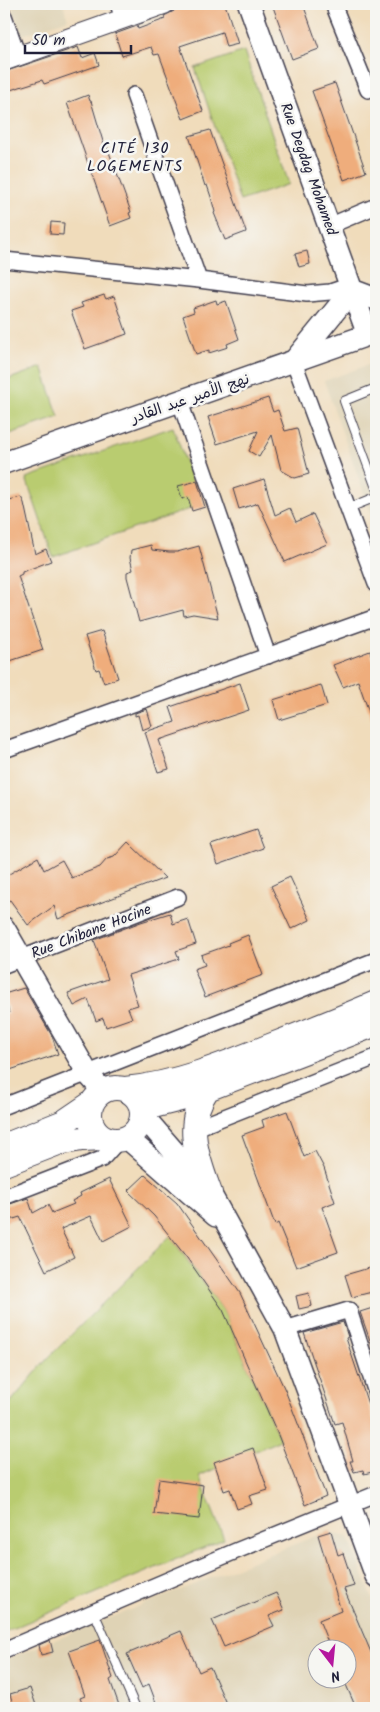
<svg xmlns="http://www.w3.org/2000/svg" width="380" height="1712" viewBox="0 0 380 1712" font-family="Kalam,'Playpen Sans Arabic',sans-serif">
  <rect width="100%" height="100%" fill="#f6f6f2"/>
  <filter id="ink" filterUnits="userSpaceOnUse"><feTurbulence type="fractalNoise" baseFrequency=".02" numOctaves="2"/><feDisplacementMap in="SourceGraphic" scale="10" xChannelSelector="R" yChannelSelector="G"/><feConvolveMatrix kernelMatrix="1 2 1 2 8 2 1 2 1" color-interpolation-filters="sRGB"/></filter>
  <filter id="wash" filterUnits="userSpaceOnUse"><feTurbulence type="fractalNoise" baseFrequency=".0096" numOctaves="4" result="noise"/><feDisplacementMap in="SourceGraphic" scale="20" xChannelSelector="R" yChannelSelector="G"/><feGaussianBlur stdDeviation="1.12" result="paint"/><feColorMatrix in="noise" values="0 0 0 0 0 0 0 0 0 0 0 0 0 0 0 0 0 1.4 0 .05"/><feComposite in="paint" operator="in"/></filter>
  <g filter="url(#wash)">
    <rect width="100%" height="100%" fill="#f0dcbb"/>
    <path fill="#dfd3b5" fill-rule="evenodd" d="M11,4h52l5,15 -46,16z
      M376,362v165l-52,-146z
      M328,1531l20,6 28,70v101h-372v-43l3,-6zM318,1650h30v30h-30z"/>
    <path fill="#b9cc6f" stroke="#6e7755" d="M244,51l45,133 -49,17 -45,-133z
      M42,367l17,50 -55,19v-55z
      M173,427l28,78 -148,52 -27,-79z
      M170,1236l53,74 57,130 -81,36 25,63 -220,93v-231l5,3 39,-46z"/>
    <g id="blocks">
      <path fill="#efad7c" d="M176,4h49l13,40 -12,3 -4,-15 -42,14 23,65 -20,8 -24,-65 -5,1 -3,-8 -29,9 -7,-22 22,-8 1,3 27,-10 -1,-3 10,-5z
        M272,4h31l16,45 -27,10z
        M78,47l4,11 13,-5 4,12 -55,19 -2,-4 -38,12v-20z
        M335,83l31,89 -22,8 -32,-89z
        M88,95l2,6h1l13,44 2,-1 25,68 -2,1 2,5 -21,8 -43,-123z
        M210,130l36,102 -21,8 -11,-27 1,-1 -4,-15 -4,-12 -2,1 -16,-50z
        M51,222l13,1 -1,12 -13,-1z
        M307,251l3,13 -11,3 -4,-13z
        M104,295l2,4 8,-3 13,38 -42,15 -14,-38 12,-4 -2,-4z
        M216,300l1,4 9,-3 13,38 -12,5 1,3 -19,6v-3l-13,4 -13,-38 11,-4 -1,-4z
        M268,398l5,14 5,-2 7,21 12,-3 12,46 -14,4 -14,-8 -9,-35 -13,22 -10,-6 9,-20 -41,13 -9,-27z
        M264,479l11,36 15,-7 6,14 17,-8 14,30 -42,18 -27,-59 -19,6 -6,-20z
        M197,481l8,26 -13,4 -4,-14 -6,2 -4,-13z
        M21,497l3,6 11,51 11,-5 5,12 -29,11v2l-4,2 25,74 -39,13v-162z
        M151,545l1,5 17,2h8l22,-6 19,72 -25,-4 -9,2 -1,-6 -44,12 -12,-45v-5l6,-2 -3,-12 1,-8z
        M102,631l16,47 -14,5 -5,-14 -3,1 -11,-34z
        M370,651l6,17v60l-1,1 -17,-48 -15,6 -10,-22z
        M240,683l9,27 -90,30 10,29 -11,3 -13,-40 30,-10 -5,-15z
        M321,685l6,20 -48,15 -6,-20z
        M147,709l5,17 -10,4 -4,-15 -3,1v-3z
        M256,830l7,18 -45,16 -7,-19z
        M128,842l37,36 -107,41 -4,-13 -26,19 -18,-25 -6,3v-26l34,-20 6,13 18,-10 10,18 28,-11 7,-8 7,-2z
        M290,877l20,43 -19,9 -20,-43z
        M170,913l3,11 15,-5 8,25 -20,7 3,8 -51,16 10,30 -10,3 4,10 -26,9 -3,-9 -7,3 -8,-22 -14,7 -6,-13 40,-14 -14,-39 47,-18z
        M248,935l15,40 -58,22 -11,-28 11,-4 -4,-10 28,-10 -1,-2z
        M24,988l28,48 6,18 -54,18v-58l5,-1 -5,-19z
        M287,1111l17,46 11,-6 9,17 11,34 -13,5 16,45 -42,15 -18,-44 -3,2 -33,-90 22,-8 -2,-7z
        M145,1175l32,28 63,90 45,97 41,106 -21,9 -27,-70 -55,-125 -36,-52 -33,-42 -26,-25z
        M109,1179l23,47 -29,15 -12,-25 -30,13 13,28 -28,14 -26,-54 -16,5v-16l24,-8 5,15 15,-8 4,8 22,-9 -2,-3 9,-5 -1,-3z
        M376,1266v25l-24,6 -7,-22z
        M309,1293l3,13 -13,3 -3,-13z
        M376,1307v45h-2l-14,-40z
        M343,1322l5,15 -2,1 30,90v43l-12,3 -1,-4 -9,2 -4,-11h3l-11,-39 -7,2 -31,-91z
        M253,1448l15,42 -19,6 3,8 -15,5 -7,-20 -6,2 -10,-29z
        M159,1479l44,6 -4,34 -45,-5z
        M331,1531l7,24 5,-2 11,33 -10,3 32,75v44h-20l-12,-28h4v-30h-17l-12,-30 22,-9 -23,-76z
        M276,1593l8,17 -15,6 5,10 -50,21 -12,-27z
        M181,1631l18,41 11,-5 18,41h-70l-9,-24 -7,4 -15,-34z
        M50,1640l3,12 -12,3 -2,-10z
        M100,1640l13,38 -3,2 10,28h-36l-4,-10 5,-2 -16,-45z
        M30,1688l7,20h-23l-4,-14z"/>
    </g>
  </g>
  <g filter="url(#ink)">
    <use href="#blocks" fill-opacity="0" stroke="#413e4e" stroke-width="1"/>
    <g fill="none" stroke-linecap="round" stroke-linejoin="round">
      <g stroke="#413e4e" stroke-width="10">
        <path id="service" d="M376,388l-32,13 32,87
          M349,508l27,-11
          M94,1612l42,96"/>
      </g>
      <g stroke="#413e4e" stroke-width="18">
        <path id="minor" d="M118,4l5,15
          M333,4l35,86
          M4,16l14,40
          M134,95l65,185
          M329,226l47,-20
          M4,260l195,20 108,14 23,-2 21,-7
          M294,362l82,222
          M180,402l88,254
          M4,750l372,-133
          M4,965l174,-68
          M4,1106l372,-146
          M194,1129l182,-72
          M4,1197l98,-38 17,-19
          M285,1329l64,-19 27,83
          M4,1650l232,-99 140,-57"/>
      </g>
      <g stroke="#413e4e" stroke-width="21">
        <path id="tertiary" d="M4,61l161,-57"/>
      </g>
      <g stroke="#413e4e" stroke-width="24">
        <path id="secondary" d="M249,4l119,331
          M294,361l58,-71 24,9
          M4,463l372,-131
          M4,928l84,146 15,17
          M143,1116l67,77 75,136 91,247
          M127,1138l89,78"/>
      </g>
      <g stroke="#413e4e" stroke-width="26">
        <path id="primary" d="M90 1114a26 26 0 1 1 52 0a26 26 0 1 1-52 0Z
          M208,1088c-25,36 -11,69 2,105
          M125,1089c51,-5 98,-24 145,-43 36,-14 71,-28 106,-43
          M142,1109l39,-10 195,-75
          M4,1146l60,-24 28,-19
          M4,1164l54,-21 24,-4 23,-1"/>
      </g>
      <use href="#service" stroke="#fff" stroke-width="8"/>
      <use href="#minor" stroke="#fff" stroke-width="15"/>
      <use href="#tertiary" stroke="#fff" stroke-width="19"/>
      <use href="#secondary" stroke="#fff" stroke-width="21"/>
      <use href="#primary" stroke="#fff" stroke-width="24"/>
    </g>
  </g>
  <g text-anchor="middle" stroke-width="5" stroke-linejoin="round" paint-order="stroke">
    <g font-size="15" fill="#22223b" stroke="#f6f6f2">
      <text transform="translate(309 169) rotate(70)" y="5">Rue Degdag Mohamed</text>
      <text transform="translate(190 398) rotate(-19)" y="5">نهج الأمير عبد القادر</text>
      <text transform="translate(91 931) rotate(-21)" y="5">Rue Chibane Hocine</text>
    </g>
    <g font-size="16" letter-spacing="1" fill="#22223b" stroke="#f6f6f2">
      <text x="135" y="153">CITÉ 130<tspan x="135" dy="18">LOGEMENTS</tspan></text>
    </g>
  </g>
  <rect width="380" height="1712" fill="none" stroke="#f6f6f2" stroke-width="20"/>
  <g transform="translate(332 1664) rotate(164)"><circle r="24" fill="#f6f6f2" stroke="#a1a1a9"/>
  <path d="M0-4L9 19L0 12L-9 19Z" fill="#b5179e"/>
  <text y="-8" font-size="14" font-weight="bold" text-anchor="middle" fill="#22223b">N</text>
  </g>
  <path d="M25 45v8h106v-8" fill="none" stroke="#22223b" stroke-width="2.5"/>
  <text x="32" y="45" font-size="15" fill="#22223b" stroke="#f6f6f2" stroke-width="4" paint-order="stroke">50 m</text>
</svg>
